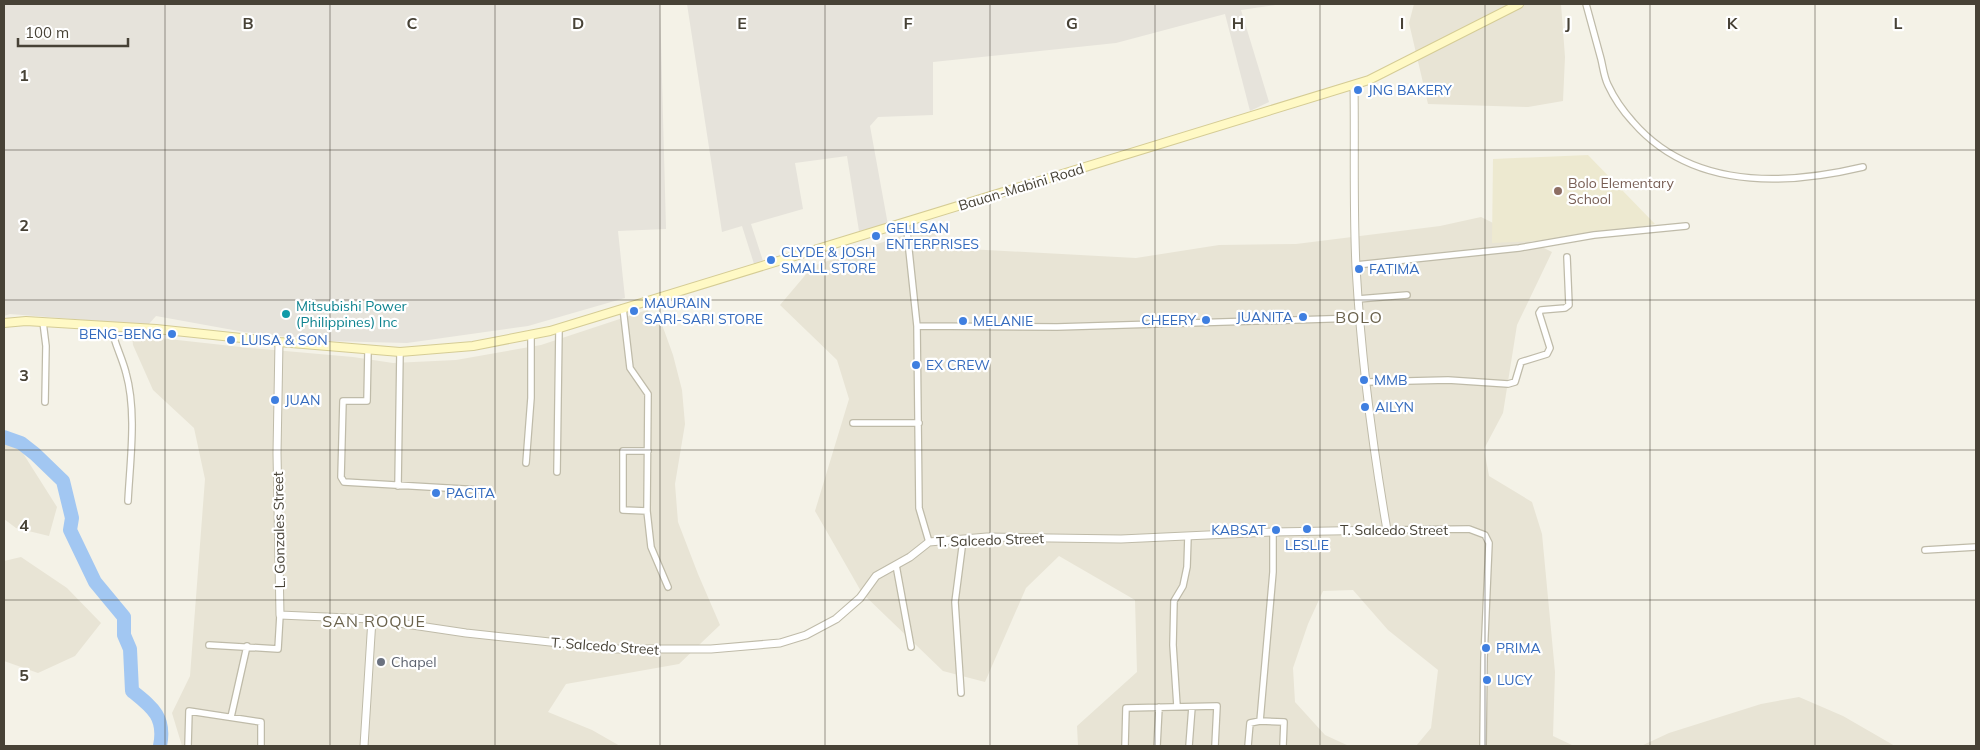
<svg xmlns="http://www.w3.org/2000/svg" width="1980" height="750" viewBox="0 0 1980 750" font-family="Mulish,sans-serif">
  <rect width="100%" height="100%" fill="#f4f2e7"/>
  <path fill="#e8e4d5" d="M1414,4h147l4,53 -2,44 -35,6 -100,-3 -19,-81z
    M1481,217l71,35 -35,73 -14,88 -19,36 5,27 43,26 10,32 13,138 -2,64 21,10h-158l15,-18 7,-58 -50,-40 -35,-40 -30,1 -15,33 -15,44 2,34 30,33 24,11h-271l-1,-20 60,-54 -2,-72 -76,-44 -33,32 -41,94 -42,-11 -81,-78 -47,-82 34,-112 -12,-39 -57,-55 33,-39 114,-39 22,21 187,10 83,-13 77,-1 144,-18z
    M647,310l13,9 13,36 9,35 3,34 -10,60 3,38 20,52 22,51 -41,39 -113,20 -18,28 44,18 28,16h-438l-10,-33 18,-37 15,-197 -11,-51 -41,-38 -20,-45 -1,-10 118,13 103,9 40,6 63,-3 85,-15z
    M4,442l15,5 38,60 -8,29 -33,-8 -12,-9z
    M21,557l46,31 34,35 -26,33 -37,17 -34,-12v-100z
    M1799,697l44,19 52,30h-254l28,-13 92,-29z"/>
  <path fill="#e6e3db" d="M4,4h656l6,225 -48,2 7,67 -97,28 -121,17 -80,-2 -83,-9 -88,-16 -8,9 -138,-11 -6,2z
    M687,4h596l-42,6 28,92 -19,9 -25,-97 -109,29 -183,19v53l-55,2 -8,9 18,99 -29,6 -12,-75 -52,7 8,46 -52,15 13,40 -9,3 -13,-41 -20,6z"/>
  <path fill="#ede9d0" d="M1588,155l67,69 -78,15 -85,4 1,-84z"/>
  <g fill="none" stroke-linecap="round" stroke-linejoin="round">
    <path stroke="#a2c7f2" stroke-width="14" d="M4,437l17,6 14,11 28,27 9,37 -2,12 25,52 29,35v18l6,14 2,42c20,16 34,26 28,55"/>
    <g stroke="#bfbba9" stroke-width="8">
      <path id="minor" d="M1586,4c5,18 10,37 15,55 2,8 3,18 7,26 6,13 15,26 25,37 58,67 150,64 230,45
        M906,222l11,104 2,182 10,34
        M1356,265l163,-17 75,-13 92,-9
        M1358,299l49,-4
        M623,308l7,60 18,26 -1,117 4,36 17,40
        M43,322l3,24 -1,56
        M111,326c3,17 11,31 15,47 11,39 4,88 2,128
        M917,326l140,1 302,-9
        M368,351l-1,50h-24l-2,76 3,5 137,8
        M1366,382l82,-2 60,4 7,-2 6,-20 26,-8 3,-6 -11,-35 2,-3 24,-2 4,-3 -2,-48
        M853,423h66
        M526,463l5,-65v-63
        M557,472l2,-143
        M398,486l2,-134
        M647,511l-24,-1v-59h25
        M1387,530l82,-1 16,6 4,8 -5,115 -1,88
        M1925,550l51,-3
        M896,565l15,82
        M209,645l69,4 2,-34
        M961,693l-6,-91 8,-62
        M1177,706l-4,-61 1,-44 9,-15 4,-19 1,-31
        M231,717l16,-71
        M1260,721l24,1 -1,24
        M188,746l1,-35 72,11v24
        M1125,746l1,-38 91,-2 -2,40
        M1157,746l2,-39
        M1189,746l3,-39
        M1248,746l2,-23 10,-2 13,-149v-40"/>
    </g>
    <g stroke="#bfbba9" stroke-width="9">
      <path id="tertiary" d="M279,342l-2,111 3,162 92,4 94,14 149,16h96l69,-6 26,-8 30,-16 24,-21 16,-22 34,-19 19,-15 58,-5 134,2 152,-7 114,-2c-15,-87 -26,-175 -31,-263 -3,-61 -1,-122 -2,-182
        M364,746l8,-127"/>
    </g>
    <g stroke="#d5cc95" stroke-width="10">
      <path id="secondary" d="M4,323l22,-2 130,8 123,13 121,10 73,-6 77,-15 819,-251 150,-76"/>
    </g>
    <use href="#minor" stroke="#fff" stroke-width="5.5"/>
    <use href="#tertiary" stroke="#fff" stroke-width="7"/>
    <use href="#secondary" stroke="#fff9c5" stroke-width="8"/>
  </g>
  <path fill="none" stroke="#474236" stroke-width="1" stroke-opacity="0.55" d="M165,4v742M330,4v742M495,4v742M660,4v742M825,4v742M990,4v742M1155,4v742M1320,4v742M1485,4v742M1650,4v742M1815,4v742M4,150h1972M4,300h1972M4,450h1972M4,600h1972"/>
  <g fill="#3f7fe0" stroke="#fff" stroke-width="2">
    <circle cx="1358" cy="90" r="5"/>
    <circle cx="876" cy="236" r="5"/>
    <circle cx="771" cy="260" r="5"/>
    <circle cx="1359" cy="269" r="5"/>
    <circle cx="634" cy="311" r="5"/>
    <circle cx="1303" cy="317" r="5"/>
    <circle cx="1206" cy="320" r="5"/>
    <circle cx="963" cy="321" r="5"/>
    <circle cx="172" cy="334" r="5"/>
    <circle cx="231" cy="340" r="5"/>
    <circle cx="916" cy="365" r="5"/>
    <circle cx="1364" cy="380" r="5"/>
    <circle cx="275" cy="400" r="5"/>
    <circle cx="1365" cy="407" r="5"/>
    <circle cx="436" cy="493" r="5"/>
    <circle cx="1307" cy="529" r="5"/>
    <circle cx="1276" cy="530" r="5"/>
    <circle cx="1486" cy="648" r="5"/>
    <circle cx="1487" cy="680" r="5"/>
  </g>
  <circle fill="#8d6e63" stroke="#fff" stroke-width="2" cx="1558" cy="191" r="5"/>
  <circle fill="#0f9aa8" stroke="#fff" stroke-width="2" cx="286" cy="314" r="5"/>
  <circle fill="#6b7280" stroke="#fff" stroke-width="2" cx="381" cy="662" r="5"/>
  <g text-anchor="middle" stroke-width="4.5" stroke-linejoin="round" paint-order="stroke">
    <g font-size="14" fill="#366cbe" stroke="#fff" text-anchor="start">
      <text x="1368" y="95">JNG BAKERY</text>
      <text x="886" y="233">GELLSAN<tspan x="886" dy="16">ENTERPRISES</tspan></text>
      <text x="781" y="257">CLYDE &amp; JOSH<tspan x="781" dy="16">SMALL STORE</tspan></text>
      <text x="1369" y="274">FATIMA</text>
      <text x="644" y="308">MAURAIN<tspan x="644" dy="16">SARI-SARI STORE</tspan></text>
      <text x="1293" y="322" text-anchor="end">JUANITA</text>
      <text x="1196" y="325" text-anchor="end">CHEERY</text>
      <text x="973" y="326">MELANIE</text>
      <text x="162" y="339" text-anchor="end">BENG-BENG</text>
      <text x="241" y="345">LUISA &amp; SON</text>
      <text x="926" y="370">EX CREW</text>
      <text x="1374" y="385">MMB</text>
      <text x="285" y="405">JUAN</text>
      <text x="1375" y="412">AILYN</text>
      <text x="446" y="498">PACITA</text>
      <text x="1266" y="535" text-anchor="end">KABSAT</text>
      <text x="1307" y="550" text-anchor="middle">LESLIE</text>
      <text x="1496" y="653">PRIMA</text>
      <text x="1497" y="685">LUCY</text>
    </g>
    <g font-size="14" fill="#785e54" stroke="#fff" text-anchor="start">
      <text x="1568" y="188">Bolo Elementary<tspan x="1568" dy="16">School</tspan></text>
    </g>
    <g font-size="14" fill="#474236" stroke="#fff">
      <text transform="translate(1021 187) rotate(-17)" y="5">Bauan-Mabini Road</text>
      <text transform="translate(279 530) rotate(-91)" y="5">L. Gonzales Street</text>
      <text x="1394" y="535">T. Salcedo Street</text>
      <text transform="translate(990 540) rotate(-2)" y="5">T. Salcedo Street</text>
      <text transform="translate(605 646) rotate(4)" y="5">T. Salcedo Street</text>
    </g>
    <g font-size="14" fill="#0d838f" stroke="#fff" text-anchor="start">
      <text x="296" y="311">Mitsubishi Power<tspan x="296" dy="16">(Philippines) Inc</tspan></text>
    </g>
    <g font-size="14" fill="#5b616d" stroke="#fff" text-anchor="start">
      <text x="391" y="667">Chapel</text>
    </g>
    <g font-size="16" letter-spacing="1" fill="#6a624c" stroke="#fff">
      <text x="1359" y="323">BOLO</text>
      <text x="374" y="627">SAN ROQUE</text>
    </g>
  </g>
  <g font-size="16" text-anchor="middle" font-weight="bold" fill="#474236" stroke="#fff" stroke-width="4.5" stroke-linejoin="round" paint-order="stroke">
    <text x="248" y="29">B</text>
    <text x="412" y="29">C</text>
    <text x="578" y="29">D</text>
    <text x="742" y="29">E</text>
    <text x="908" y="29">F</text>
    <text x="1072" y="29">G</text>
    <text x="1238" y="29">H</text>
    <text x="1402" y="29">I</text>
    <text x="1568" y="29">J</text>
    <text x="1732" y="29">K</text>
    <text x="1898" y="29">L</text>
    <text x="24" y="81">1</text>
    <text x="24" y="231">2</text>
    <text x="24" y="381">3</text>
    <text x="24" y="531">4</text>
    <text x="24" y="681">5</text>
  </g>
  <rect width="1980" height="750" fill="none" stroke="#474236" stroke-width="10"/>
  <path d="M18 38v8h110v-8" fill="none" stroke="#474236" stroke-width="2.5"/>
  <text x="25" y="38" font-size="15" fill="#474236" stroke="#ffffff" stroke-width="4" paint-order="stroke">100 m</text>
</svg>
